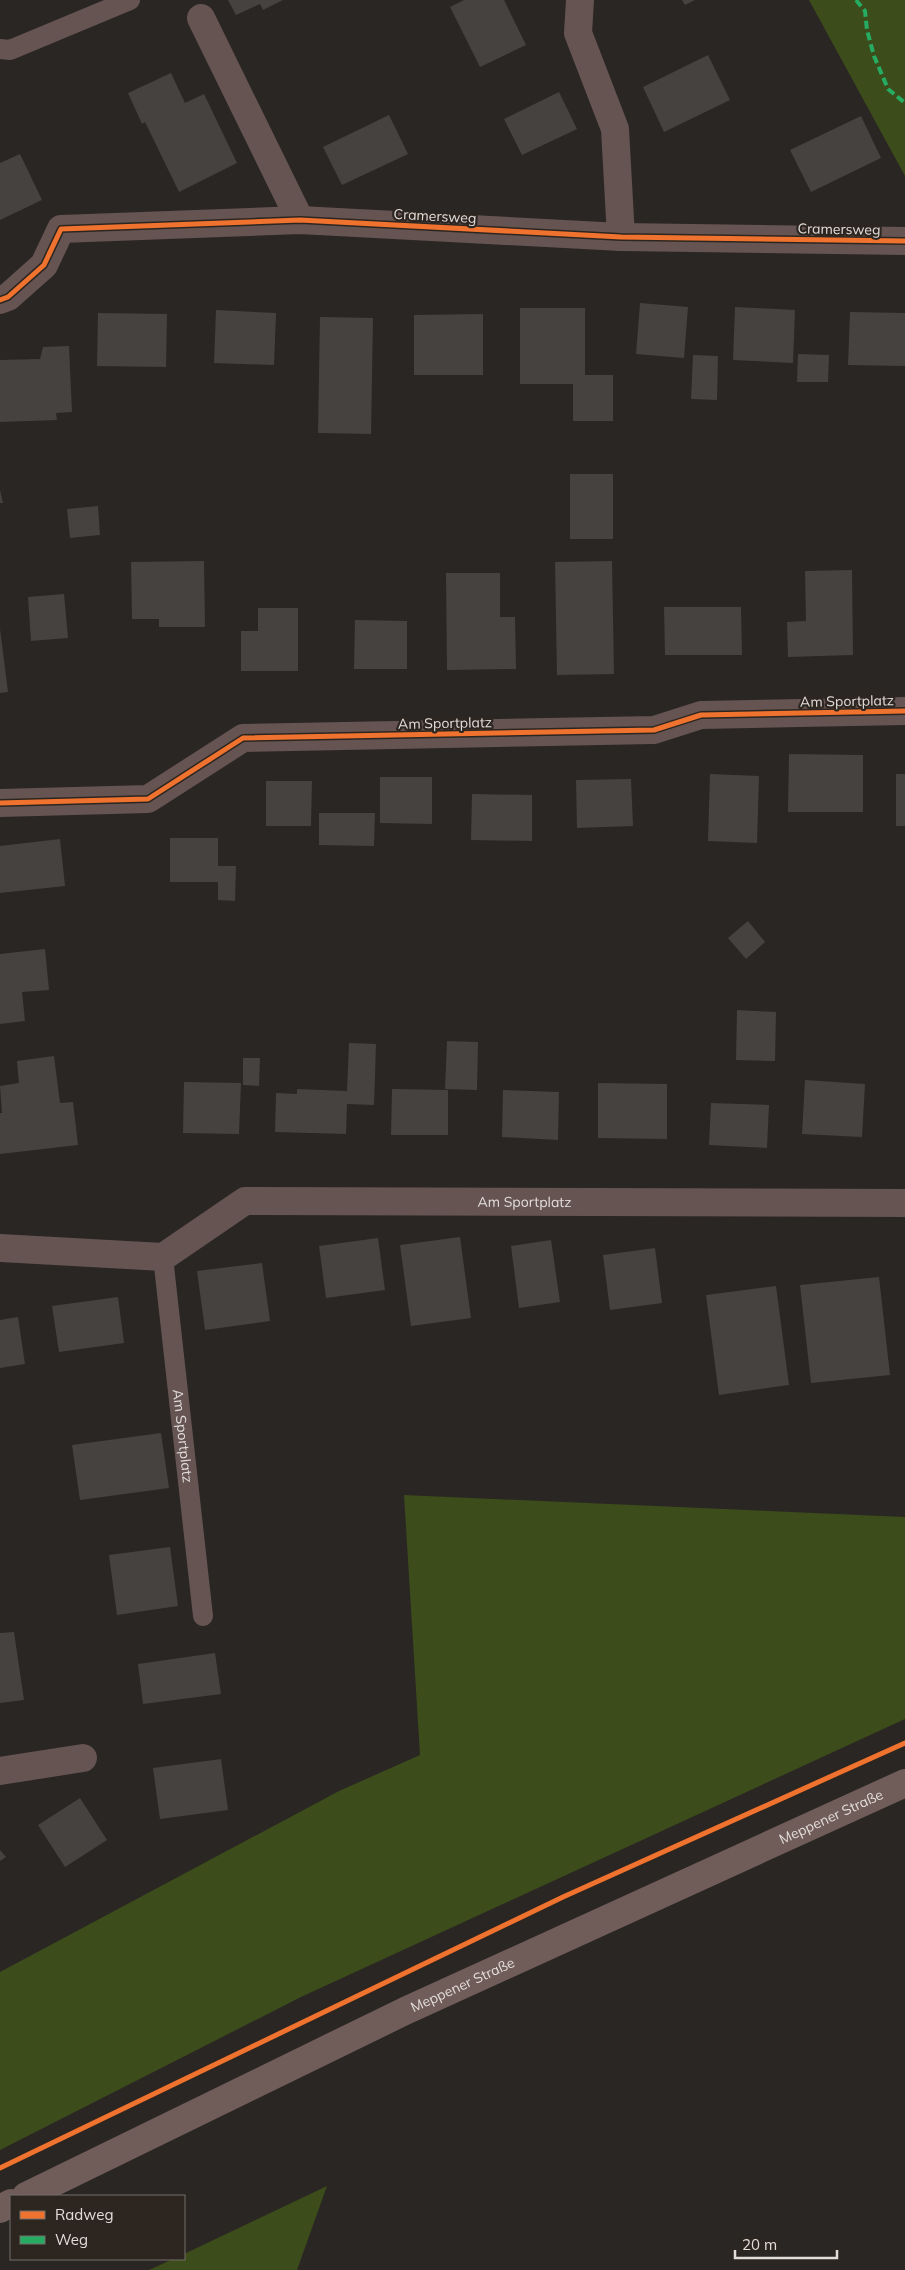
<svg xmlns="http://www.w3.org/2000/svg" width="905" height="2270" viewBox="0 0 905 2270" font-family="Mulish,sans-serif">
  <rect width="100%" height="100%" fill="#2a2623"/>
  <path fill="#3c4c1b" d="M809,0h96v176z
    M404,1495l501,22v202l-604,278 -301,153v-178l339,-181 81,-36z
    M327,2186l-30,84h-148l24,-11h11v-5z"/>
  <path fill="#464240" d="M228,0h55l-20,10 -3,-6 -24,11z
    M464,0h40l22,45 -46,22 -30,-60z
    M682,0h13l-10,5z
    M708,55l22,45 -66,32 -21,-45z
    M171,73l14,30 19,-9 33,69 -58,29 -34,-70 -3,2 -14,-31z
    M559,92l18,37 -55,26 -18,-36z
    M389,115l19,39 -66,31 -19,-38z
    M861,116l20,42 -70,34 -21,-42z
    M20,154l22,46 -42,20v-57z
    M640,303l48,4 -4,51 -48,-4z
    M735,307l60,3 -2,53 -60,-3z
    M520,308h65v67h28v46h-40v-37h-53z
    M216,310l60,3 -2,52 -60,-2z
    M850,312l55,1v53l-57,-1z
    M98,313l69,1 -1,53 -69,-1z
    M483,314v61h-69v-60z
    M320,317l53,1 -2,116 -53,-1z
    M69,346l3,66 -16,1 1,7 -57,2v-62l40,-1 3,-12z
    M798,354l31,1 -1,27h-31z
    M693,355l25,1 -1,44 -26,-1z
    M570,474h43v65h-43z
    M0,490l3,13h-3z
    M98,506l2,29 -30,3 -3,-29z
    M204,561l1,66h-46v-8h-27l-1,-57z
    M612,561l2,113 -57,1 -2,-113z
    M852,570l1,85 -65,2 -1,-35 19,-1 -1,-50z
    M446,573h54v44h15l1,52 -69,1z
    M64,594l4,44 -37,3 -3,-44z
    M664,607h77l1,48h-77z
    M258,608h40v63h-57v-40h17z
    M355,620l52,1v48h-53z
    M0,629l8,63 -8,1z
    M789,754l74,1v57h-75z
    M710,774l49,2 -2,67 -49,-2z
    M896,774h9v52h-9z
    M380,777h52v47l-52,-1z
    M631,779l2,47 -56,2 -1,-48z
    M266,781h46l-1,45h-45z
    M472,794l60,1v46l-61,-1z
    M319,813h56l-1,33 -55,-1z
    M170,838h48v28h18l-1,35 -17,-1v-18h-48z
    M60,839l5,47 -65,7v-47z
    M748,921l17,21 -19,17 -18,-21z
    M45,949l4,41 -27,2 3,29 -25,3v-70z
    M737,1010l39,2 -1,49 -39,-1z
    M447,1041l31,1 -1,48 -32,-1z
    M349,1043l27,1 -2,61 -27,-1 -1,30 -71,-2 1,-39 21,1v-5l50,2z
    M54,1056l6,47 13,-1 5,43 -78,9v-41h2l-2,-27 19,-3 -2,-22z
    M243,1058h17l-1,28 -16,-1z
    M805,1080l60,4 -3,53 -60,-3z
    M184,1082l57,1 -2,51 -56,-1z
    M598,1083l69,1v55l-69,-1z
    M392,1089l56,1v45h-57z
    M503,1090l56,2 -1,48 -56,-3z
    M711,1103l58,2 -2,43 -58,-3z
    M460,1237l11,81 -60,8 -11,-81z
    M378,1238l7,52 -59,8 -7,-52z
    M551,1240l9,62 -41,6 -8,-62z
    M655,1248l7,55 -52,7 -7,-55z
    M262,1263l8,58 -65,9 -8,-59z
    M879,1277l11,98 -79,8 -11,-98z
    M776,1286l13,99 -70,10 -13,-100z
    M118,1297l6,46 -65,9 -7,-46z
    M18,1317l7,47 -25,4v-48z
    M161,1433l8,55 -89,12 -8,-55z
    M170,1547l8,59 -61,9 -8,-60z
    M14,1632l10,68 -24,3v-70z
    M215,1653l6,41 -78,10 -5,-40z
    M221,1759l7,51 -68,9 -7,-51z
    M80,1798l27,42 -42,27 -27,-42z
    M0,1850l6,7 -6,4z"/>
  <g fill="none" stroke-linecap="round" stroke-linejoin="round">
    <g stroke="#655451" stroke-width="20">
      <path d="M0,49l10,1 120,-50"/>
      <path id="s1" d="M163,1257l40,359"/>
    </g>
    <g stroke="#655451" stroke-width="28">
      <path d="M580,0l-2,33 37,96 6,108"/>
      <path d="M201,18l99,202"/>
      <path d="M0,300l8,-3 36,-32 17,-36 239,-9 321,17 284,4"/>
      <path d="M0,803l148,-4 95,-61 411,-8 47,-15 204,-4"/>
      <path id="s2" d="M0,1248l163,9 82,-56 660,2"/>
      <path d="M0,1771l83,-13"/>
    </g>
    <g stroke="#705c58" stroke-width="28">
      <path id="s3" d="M26,2196l379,-185 500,-228"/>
      <path d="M0,2209l11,-6"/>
    </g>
    <path stroke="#26ab63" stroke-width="4" stroke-dasharray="8 4" stroke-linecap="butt" d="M856,0l9,11 2,19 7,26 14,33 17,14"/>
    <g stroke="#2d2620" stroke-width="8">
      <path id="cycleway" d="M0,300l8,-3 36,-32 17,-36 239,-9 321,17 284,4
        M0,803l148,-4 95,-61 411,-8 47,-15 204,-4
        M0,2168l563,-271 342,-154"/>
    </g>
    <use href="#cycleway" stroke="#ef722f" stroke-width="5"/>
  </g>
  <g text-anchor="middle" stroke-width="4.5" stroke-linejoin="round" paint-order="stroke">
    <g font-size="14" fill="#e2ddd9" stroke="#2d2620">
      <text transform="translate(435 216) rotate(3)" y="5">Cramersweg</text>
      <text transform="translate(839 229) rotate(1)" y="5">Cramersweg</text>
      <text transform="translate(847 701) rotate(-1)" y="5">Am Sportplatz</text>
      <text transform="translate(445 723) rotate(-1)" y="5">Am Sportplatz</text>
      <text dy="5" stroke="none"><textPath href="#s2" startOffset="542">Am Sportplatz</textPath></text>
      <text dy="5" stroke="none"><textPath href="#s1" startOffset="180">Am Sportplatz</textPath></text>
      <text dy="5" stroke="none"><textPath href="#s3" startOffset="890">Meppener Straße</textPath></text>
      <text dy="5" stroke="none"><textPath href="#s3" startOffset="485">Meppener Straße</textPath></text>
    </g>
  </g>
  <rect x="10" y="2195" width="175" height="65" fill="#2d2620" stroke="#756f6a"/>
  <rect x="20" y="2211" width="25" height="8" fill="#ef722f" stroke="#756f6a"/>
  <text x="55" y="2220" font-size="15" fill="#e2ddd9">Radweg</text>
  <rect x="20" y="2236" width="25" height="8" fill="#26ab63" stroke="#756f6a"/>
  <text x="55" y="2245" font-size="15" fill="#e2ddd9">Weg</text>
  <path d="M735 2250v8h102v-8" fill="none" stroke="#e2ddd9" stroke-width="2.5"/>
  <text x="742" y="2250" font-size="15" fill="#e2ddd9" stroke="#2d2620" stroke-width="4" paint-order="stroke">20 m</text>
</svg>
